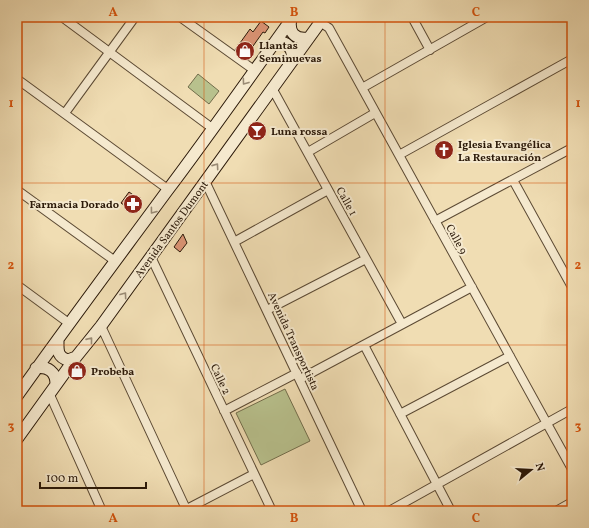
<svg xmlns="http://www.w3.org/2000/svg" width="589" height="528" viewBox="0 0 589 528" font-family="Vollkorn,serif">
  <rect width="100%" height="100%" fill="#f0ddb3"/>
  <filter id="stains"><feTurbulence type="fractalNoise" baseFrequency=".005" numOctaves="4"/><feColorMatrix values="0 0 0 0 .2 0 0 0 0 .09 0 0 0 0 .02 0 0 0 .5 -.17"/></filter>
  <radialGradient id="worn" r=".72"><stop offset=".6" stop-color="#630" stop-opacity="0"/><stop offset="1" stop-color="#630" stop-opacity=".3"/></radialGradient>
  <path fill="#b8c18d" stroke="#726d4b" d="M198,74l21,17 -10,13 -21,-17z
    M285,389l25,52 -49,24 -25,-52z"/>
  <path fill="#dc9475" stroke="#2b1909" d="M261,21l8,6 -4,6 -2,-1 -17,24h-2l-9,-6 15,-21 3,3z
    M129,192l13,9 -8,11 -13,-9z
    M183,234l4,9 -7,9 -6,-5z"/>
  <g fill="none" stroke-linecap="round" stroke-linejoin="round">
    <g stroke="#5c4a34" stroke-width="10">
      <path id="street" d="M62,17l150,111
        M180,17l74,53
        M412,17l18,33
        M320,22l9,6 243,441
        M17,79l152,111
        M272,88l130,236
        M362,88l125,-71
        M65,113l70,-96
        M308,152l67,-39
        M399,155l173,-96
        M513,180l59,107
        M205,181l157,330
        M17,190l98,71
        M435,221l137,-73
        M234,242l94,-52
        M151,257l121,254
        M17,285l53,39
        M267,310l99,-51
        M101,326l86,185
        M364,345l87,166
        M300,379l172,-92
        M50,395l52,116
        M224,411l73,-38
        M400,414l110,-58
        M183,511l71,-37
        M389,511l183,-102
        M556,511l16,-9"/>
    </g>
    <g stroke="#2b1909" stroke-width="13">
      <path id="secondary" d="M291,19c-3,13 4,21 17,19
        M273,44c12,-5 21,3 19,16
        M58,341c0,9 -1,16 10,19l8,-3
        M36,368c12,-2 20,4 20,16
        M17,396c49,-69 100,-137 150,-205 43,-57 84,-116 126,-174
        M17,439l59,-82 25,-31 223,-309"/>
    </g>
    <use href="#street" stroke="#f5e9ce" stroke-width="8"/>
    <use href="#secondary" stroke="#f5e9ce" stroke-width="11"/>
  </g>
  <defs><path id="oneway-chevron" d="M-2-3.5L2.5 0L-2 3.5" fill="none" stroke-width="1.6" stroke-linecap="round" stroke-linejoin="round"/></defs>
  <g stroke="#9a8b75">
    <use href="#oneway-chevron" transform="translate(245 82) rotate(126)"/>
    <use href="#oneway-chevron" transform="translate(216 166) rotate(-55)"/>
    <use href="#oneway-chevron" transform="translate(153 211) rotate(127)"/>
    <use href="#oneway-chevron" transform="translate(124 295) rotate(-54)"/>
    <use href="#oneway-chevron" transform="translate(90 340) rotate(-51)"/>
  </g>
  <path fill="none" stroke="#d5530c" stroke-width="1" stroke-opacity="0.55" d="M204,17v494M385,17v494M17,183h555M17,345h555"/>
  <defs>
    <g id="shop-disc" transform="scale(1)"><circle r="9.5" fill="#8f2418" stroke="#f5e9ce"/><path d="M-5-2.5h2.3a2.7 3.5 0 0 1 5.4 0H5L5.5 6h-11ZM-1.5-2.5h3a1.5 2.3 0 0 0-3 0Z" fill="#fff"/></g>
    <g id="bar-disc" transform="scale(1)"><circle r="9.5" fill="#8f2418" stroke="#f5e9ce"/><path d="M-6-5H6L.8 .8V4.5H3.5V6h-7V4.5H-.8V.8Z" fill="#fff"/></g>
    <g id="church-disc" transform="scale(1)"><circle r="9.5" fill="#8f2418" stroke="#f5e9ce"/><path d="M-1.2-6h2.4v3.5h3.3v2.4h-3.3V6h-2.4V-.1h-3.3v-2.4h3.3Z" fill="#fff"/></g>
    <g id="pharmacy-disc" transform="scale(1)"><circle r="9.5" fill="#8f2418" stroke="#f5e9ce"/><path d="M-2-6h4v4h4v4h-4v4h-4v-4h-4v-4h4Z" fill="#fff"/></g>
  </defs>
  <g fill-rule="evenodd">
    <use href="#shop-disc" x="245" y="51"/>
    <use href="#bar-disc" x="257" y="131"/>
    <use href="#church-disc" x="444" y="150"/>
    <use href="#pharmacy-disc" x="133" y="204"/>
    <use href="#shop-disc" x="77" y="371"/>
  </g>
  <g text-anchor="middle" stroke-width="4" stroke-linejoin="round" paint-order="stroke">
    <g font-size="11" font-weight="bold" fill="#2b1909" stroke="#f5e9ce" text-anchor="start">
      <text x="259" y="49">Llantas<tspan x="259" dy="13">Seminuevas</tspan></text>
      <text x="271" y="135">Luna rossa</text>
      <text x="458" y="148">Iglesia Evangélica<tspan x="458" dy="13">La Restauración</tspan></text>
      <text x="119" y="208" text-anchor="end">Farmacia Dorado</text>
      <text x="91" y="375">Probeba</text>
    </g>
    <g font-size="11" fill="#2b1909" stroke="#f5e9ce">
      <text transform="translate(347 201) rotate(61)" y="4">Calle 1</text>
      <text transform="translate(171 229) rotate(-54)" y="4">Avenida Santos Dumont</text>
      <text transform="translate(457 239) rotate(61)" y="4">Calle 9</text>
      <text transform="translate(294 341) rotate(65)" y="4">Avenida Transportista</text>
      <text transform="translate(221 379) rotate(65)" y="4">Calle 2</text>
    </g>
  </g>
  <rect width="589" height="528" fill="none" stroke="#f0ddb3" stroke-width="44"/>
  <g transform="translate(531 470) rotate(72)" stroke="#f5e9ce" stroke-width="3" paint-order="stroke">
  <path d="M0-3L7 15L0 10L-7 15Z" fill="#2b1909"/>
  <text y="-6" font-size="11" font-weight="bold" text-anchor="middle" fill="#2b1909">N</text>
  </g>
  <path d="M40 482v6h106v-6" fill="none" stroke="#2b1909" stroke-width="2"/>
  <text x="46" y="482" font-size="12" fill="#2b1909" stroke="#f5e9ce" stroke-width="3" paint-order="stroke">100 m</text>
  <rect x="22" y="22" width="545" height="484" fill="none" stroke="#d5530c" stroke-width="1.5"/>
  <g font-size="13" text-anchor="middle" font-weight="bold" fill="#d5530c">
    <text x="113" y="16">A</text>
    <text x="294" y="16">B</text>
    <text x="476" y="16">C</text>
    <text x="11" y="107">1</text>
    <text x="578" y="107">1</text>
    <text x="11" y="269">2</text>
    <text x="578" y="269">2</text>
    <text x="11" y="430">3</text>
    <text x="578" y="430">3</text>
    <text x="113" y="522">A</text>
    <text x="294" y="522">B</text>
    <text x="476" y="522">C</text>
  </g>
  <rect width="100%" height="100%" filter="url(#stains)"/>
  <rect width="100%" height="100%" fill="url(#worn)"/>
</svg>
